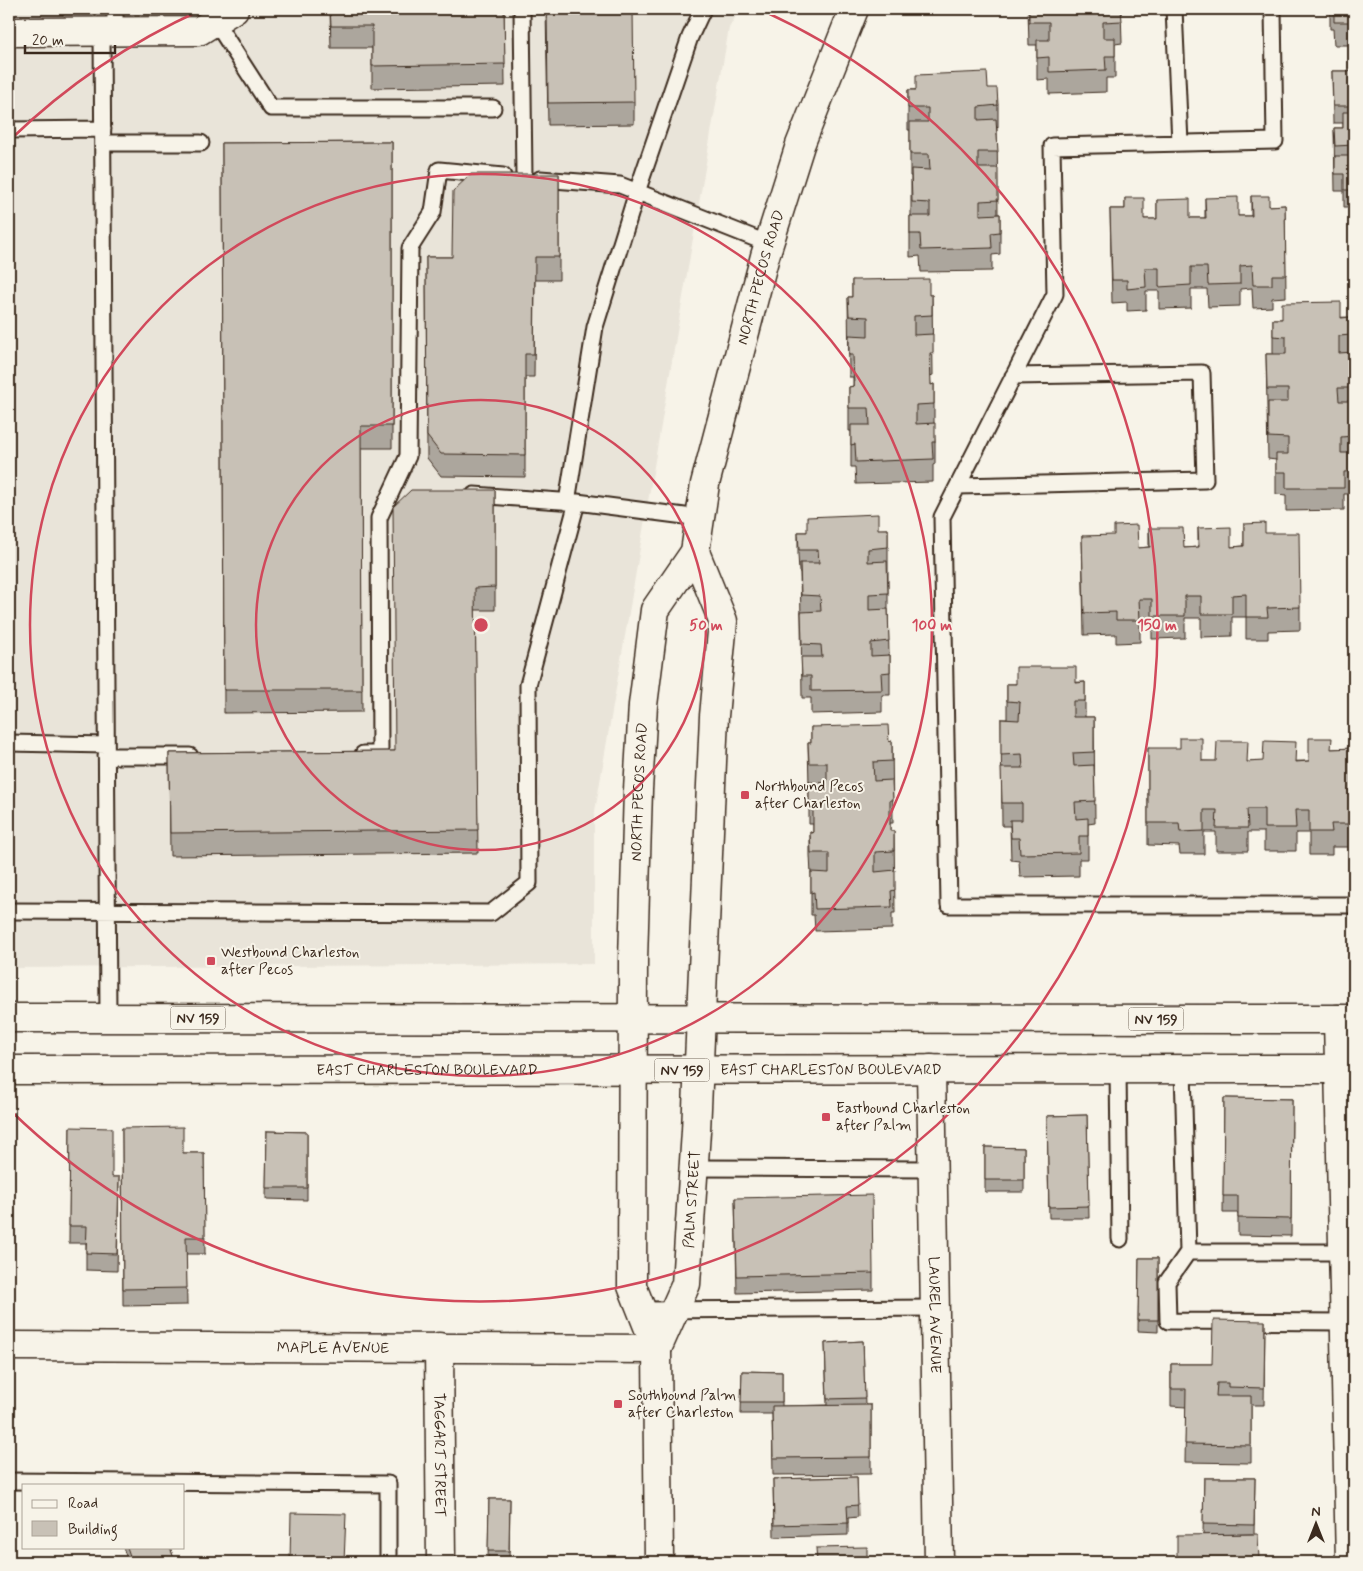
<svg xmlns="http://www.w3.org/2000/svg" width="1363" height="1571" viewBox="0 0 1363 1571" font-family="Mynerve,sans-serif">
  <rect width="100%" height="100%" fill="#f7f3e8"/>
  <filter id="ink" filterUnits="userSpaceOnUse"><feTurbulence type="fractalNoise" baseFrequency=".02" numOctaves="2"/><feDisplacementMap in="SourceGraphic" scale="10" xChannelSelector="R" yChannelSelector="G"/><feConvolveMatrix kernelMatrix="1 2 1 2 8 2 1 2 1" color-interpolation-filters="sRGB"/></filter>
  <g filter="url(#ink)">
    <path fill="#e9e4d9" d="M9,9h731l-11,19 -135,789v147l-585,4z"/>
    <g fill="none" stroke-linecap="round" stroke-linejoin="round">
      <g stroke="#3b2a1e" stroke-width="19">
        <path id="service" d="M115,9v23
          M522,9l2,169
          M1174,9l6,134
          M1273,9l2,132 -223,5 3,148 -113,223 7,388h405
          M215,21l56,87h222
          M102,32l6,986
          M9,130l94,-1
          M103,143h98
          M540,179l80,6 149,59
          M958,486l247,-6 -3,-107 -189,3
          M474,495l101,7
          M567,502l28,-175 42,-135 53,-155 13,-28
          M9,743l97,2
          M363,754h17l-1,-236 29,-62 2,-208 23,-36 6,-42 64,6
          M106,756h84
          M9,911l482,2 38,-30 -1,-198 49,-183 123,16
          M1118,1069l2,170
          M1183,1069l5,183h155
          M694,1168l238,1
          M1188,1252l-21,30 1,39 176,1
          M642,1310l293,-2
          M9,1481l379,3v78"/>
      </g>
      <g stroke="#3b2a1e" stroke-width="31">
        <g id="minor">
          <path d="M9,32l190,-1 35,-22"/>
          <path d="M1338,1019l12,543"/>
          <path id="s1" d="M931,1069l8,493"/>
          <path id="s2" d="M9,1346l648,3"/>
          <path id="s3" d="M439,1347l2,215"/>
        </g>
      </g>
      <g stroke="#3b2a1e" stroke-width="31">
        <g id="secondary">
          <path id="s4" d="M657,1349l29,-65 10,-153 18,-415 9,-95 -28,-69"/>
          <path id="s5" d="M659,1562l-2,-213 -25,-63 1,-326 5,-170 5,-85 12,-95 40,-58 10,-68 60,-228 35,-111 54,-136"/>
        </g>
      </g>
      <g stroke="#3b2a1e" stroke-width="31">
        <g id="primary">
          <path d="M9,1018l1345,1"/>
          <path id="s6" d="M9,1070l1345,-1"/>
        </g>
      </g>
      <use href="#service" stroke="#f7f3e8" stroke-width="15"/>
      <use href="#minor" stroke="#f7f3e8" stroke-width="28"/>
      <use href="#secondary" stroke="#f7f3e8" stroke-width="28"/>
      <use href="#primary" stroke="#f7f3e8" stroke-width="28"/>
    </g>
    <path fill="#aca69d" stroke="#3b2a1e" d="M330,9h174l1,77 -133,2v-40h-41z
      M546,9l88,93v22l-86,1z
      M1028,9h93l1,34 -7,1v34h-9v14l-57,2v-15l-12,1v-35h-8z
      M1330,9h24v36h-20l-1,-16h-3z
      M1350,59h4v148h-10v-16h-9l-1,-63h9v-5h-10l-1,-52h18z
      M988,88l10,17v22l-1,1 1,86h2v40l-8,1v16l-71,1 -1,-16 -10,1v-41h1v-40h-1v-46h-2v-40z
      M392,142v306h-31l1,264 -138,1 -2,-570z
      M559,174v106h-24l-1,97h-9v100l-84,-1 -14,-18 -1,-201h26z
      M1251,196l18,10 16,-1 1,92 -14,1v9l-19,1 -1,-20 -12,1v17l-32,1 -1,-18h-16v19l-32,1v-18h-13v19l-19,1v-9l-15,1 -2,-94h15v-11l19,21h13v-19l33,18h15v-20l33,18h13z
      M852,280l77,15h3l1,80 -3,1 1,9 3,-1v39l1,19v22l-2,1v17l-77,2 -1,-17h-4v-36h-2v-44l4,-1v-9h-4l-1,-80h4z
      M1351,317v35h3v142h-10v16l-58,1v-16l-10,-1v-34l-8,-1 -2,-105h7v-35h9z
      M495,490v120h-20l3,243 -308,3 -1,-103 226,-2z
      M1244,524l21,9 35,74v23l-32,1v8h-22v-22h-14v19l-31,1v-19h-16v20l-33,1v-18l-12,1v20l-24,1v-9l-32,1 -2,-99 56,12 11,-1v-19l35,20 14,-1v-19l33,19 13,-1z
      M888,529v80l1,46h1v40h-8v17l-71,2v-16h-9l-1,-80 -1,-46h-1l-1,-18v-22h9z
      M1085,682v35h9l1,106 -7,1v35h-9v17l-59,1 -1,-16 -8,-1 -1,-34h-8l-1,-107h6v-35h9z
      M811,727l78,15 3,-1 1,82h-3v8h4l1,82h-3v16l-77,2 -1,-16h-3v-40l-1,-20v-23l3,1v-9h-4v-39l-1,-42h3z
      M1148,748l54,13 46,1 61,-1 23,-12 22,-1v99h-22v8h-23v-22h-13v18h-32v-19h-16v19h-32v-19h-12v22h-24l-1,-8 -31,-1z
      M1224,1098l68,1 -1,137 -53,-1v-22h-15z
      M1087,1115l2,103h-40l-2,-102z
      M70,1127l42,50h7l-2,94 -31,-1v-27h-17z
      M122,1128l61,25h21l1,101h-19l1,51 -64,1z
      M267,1131l40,1v68l-41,-1z
      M985,1147l39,1v44h-39z
      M735,1198l138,75v17l-136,3z
      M1139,1258h19v74l-20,-1z
      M1265,1321l-1,84h-13v58l-66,-1 1,-55 -15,-1v-42h41z
      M863,1341l2,64h6v69l-98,1 -1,-61h-31l1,-43 40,1v34l45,-1 -2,-62z
      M857,1477l1,40 -10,1v17l-74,2 -1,-58z
      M1204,1478h51l-1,56 -51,1z
      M489,1499h21l-1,63h-21z
      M123,1547h47l5,15h-47z"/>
    <path fill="#c8c1b6" stroke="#3b2a1e" d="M330,9h174l1,55 -133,2v-40h-41z
      M547,9h86l1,93 -86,1z
      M1029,9h92l1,12 -19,1v16h12v18h-10l1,14 -57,2v-15l-12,1v-18h12v-18h-20z
      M1334,9h20v13h-20z
      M1350,59h4v86l-19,1 -1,-18h9v-16h10v-6h-20l-1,-35h18z
      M987,72l1,16h9l1,17 -20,2v13l18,-1 2,33h-20v16h20v32l-18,1v14l20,-1v18l-9,1 1,15 -71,2 -1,-16h-10v-18h20v-13l-18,-1 -1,-33 19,1 -1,-16h-19v-32h18v-14h-20v-18h8v-15z
      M392,142v284h-31l1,264h-138l-2,-547z
      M1335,156h19v34h-10v-16h-9z
      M471,174h88v83h-24l-1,97h-9v101l-84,-1 -14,-18 -1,-179h26l1,-66z
      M1251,196h18v10l16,-1 1,70h-14v10h-19l-1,-20 -12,1v18l-32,1 -1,-18h-16v18l-32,2v-19h-14l1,19 -19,2v-9h-15l-2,-71h15v-11h19v21h13v-19l33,-1v19h16l-1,-20 33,-1v19h14z
      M929,279v16h3v20l-18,1v19l19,-1v19h-3l1,32 3,-1v20l-18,1v19l19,-1v19h-3l1,17 -77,3 -1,-18 -4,1v-20h19l-1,-17h-20v-21l5,-1 -1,-31h-4v-20l19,1v-19l-19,-1 -1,-19h4v-17z
      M1341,302v16l10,-1v18l-12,1v17l15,-1v36h-16l1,13h15v35l-13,1v16h12l1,18 -10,1v16h-58v-16h-10v-18h12v-16l-20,-1v-35h20v-13h-21l-1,-35h20v-17l-13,-1v-17h9v-16z
      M411,490h84v97l-20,1 3,242 -308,3 -1,-80 226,-2 -2,-244z
      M878,514v15h10v18l-20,2v13l19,-1 1,32 -19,1v16l19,-1 1,32 -18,2v13l19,-1v17l-9,1 1,17 -71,1v-15h-9l-1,-19h21l-1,-12 -19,-1 -1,-32 20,-1 -1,-15 -19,-1 -1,-32h19l-1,-13h-19l-1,-18h9v-15z
      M1265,523v10h34l1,74 -33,1 1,9h-22v-23l-14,1v19h-31v-18h-16v20h-33v-17h-13l1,21h-24v-8l-32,1 -2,-77 32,-1v-9l23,-1 1,23 12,-1 -1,-19h34l1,20 15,-1 -1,-19 33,-1v20l13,-1v-22z
      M1016,667h60v16l9,-1v19h-12v16h21v35l-21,1 1,13 20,-1 1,36 -20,1 1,17 12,-1v18h-9v17l-59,1 -1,-16h-8l-1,-18h12v-17h-20l-1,-35h22l-1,-14 -21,1v-36l18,1 1,-18 -13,-1v-17h9z
      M888,725l1,17 3,-1v20l-19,1 1,19 18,-1 1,20h-3v31h4v20l-19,1v20l20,-2v20l-4,1 1,16 -77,2 -1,-17 -3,1v-21l18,1v-20h-18l-1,-21 3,1v-31h-4v-20l18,1v-20h-18l-1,-20h3v-16z
      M1180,738h22v23h14l1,-20h31l-1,21 16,-1 1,-20 32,1 -1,20 14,-1v-23h23l-1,11 23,-1v76h-23l1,8h-23v-22h-14l1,18h-32v-19h-17l1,19h-32l1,-18h-13v21l-24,1 -1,-9h-31v-75h32z
      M1224,1098l68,1 -1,120 -53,-1v-22h-15z
      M1087,1115l2,91 -40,1 -2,-91z
      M70,1127l42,1v49h7l-2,77 -31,-1 1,-27h-18z
      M183,1127v26h21l1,84h-19l1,51 -64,1 -1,-161z
      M267,1131l40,1v56h-41z
      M985,1147l39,1v32h-39z
      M872,1195l1,78 -136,3 -2,-78z
      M1139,1258h19v62h-20z
      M1213,1320l52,1 -1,67 -36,-1v-4h-11l-1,13h35v49l-66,-1 1,-55h-15v-25h41z
      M863,1341l2,57 -38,1 -2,-56z
      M742,1371l40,1v30h-41z
      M871,1405v52l-98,1 -1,-52z
      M857,1477l1,28 -11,1 1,17 -74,2 -1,-46z
      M1204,1478h51l-1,47 -51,-1z
      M489,1499h21l-1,52h-21z
      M291,1513l55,1 -2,48h-54z
      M1258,1534l1,28h-82v-27z
      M127,1547h43l5,15h-43z
      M867,1547v15h-50l-1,-14z"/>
  </g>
  <g fill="none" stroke="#d1495b" stroke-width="2.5">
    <circle cx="481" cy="625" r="225"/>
    <circle cx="481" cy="625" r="451"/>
    <path d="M11 139A676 676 0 0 1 201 10M761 10A676 676 0 1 1 11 1111"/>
  </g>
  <g fill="#d1495b" stroke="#f7f3e8" stroke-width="2">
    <rect x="740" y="790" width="10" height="10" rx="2.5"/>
    <rect x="206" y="956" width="10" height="10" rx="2.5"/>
    <rect x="821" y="1112" width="10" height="10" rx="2.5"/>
    <rect x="613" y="1399" width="10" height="10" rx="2.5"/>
  </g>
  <g text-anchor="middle" stroke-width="4" stroke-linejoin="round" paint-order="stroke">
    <g fill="#f7f3e8" stroke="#73665b" stroke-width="1">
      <rect x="170.5" y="1006.5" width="55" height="23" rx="4"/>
      <rect x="1128.5" y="1007.5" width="55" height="23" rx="4"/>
      <rect x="654.5" y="1058.5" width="55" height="23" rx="4"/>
    </g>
    <g font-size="14" font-weight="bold" fill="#3b2a1e">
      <text x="198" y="1023">NV 159</text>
      <text x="1156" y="1024">NV 159</text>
      <text x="682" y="1075">NV 159</text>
    </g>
    <g font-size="15" fill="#3b2a1e" stroke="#f7f3e8">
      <text dy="5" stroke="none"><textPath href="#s5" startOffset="1311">NORTH PECOS ROAD</textPath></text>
      <text dy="5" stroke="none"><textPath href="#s5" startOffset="775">NORTH PECOS ROAD</textPath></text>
      <text dy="5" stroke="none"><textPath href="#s6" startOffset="418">EAST CHARLESTON BOULEVARD</textPath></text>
      <text dy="5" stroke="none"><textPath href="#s6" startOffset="822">EAST CHARLESTON BOULEVARD</textPath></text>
      <text dy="5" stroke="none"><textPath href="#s4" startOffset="156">PALM STREET</textPath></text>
      <text dy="5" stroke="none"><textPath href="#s1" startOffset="246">LAUREL AVENUE</textPath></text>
      <text dy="5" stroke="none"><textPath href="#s2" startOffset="324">MAPLE AVENUE</textPath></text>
      <text dy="5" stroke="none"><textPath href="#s3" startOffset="108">TAGGART STREET</textPath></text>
    </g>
    <g font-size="15" fill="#3b2a1e" stroke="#f7f3e8" text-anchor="start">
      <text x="755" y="791">Northbound Pecos<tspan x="755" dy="17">after Charleston</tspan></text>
      <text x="221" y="957">Westbound Charleston<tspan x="221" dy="17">after Pecos</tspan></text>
      <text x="836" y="1113">Eastbound Charleston<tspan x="836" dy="17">after Palm</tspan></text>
      <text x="628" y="1400">Southbound Palm<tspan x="628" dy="17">after Charleston</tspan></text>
    </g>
  </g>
  <circle cx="481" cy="625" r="8" fill="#d1495b" stroke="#f7f3e8" stroke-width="2.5"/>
  <g font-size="15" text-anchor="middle" font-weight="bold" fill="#d1495b" stroke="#f7f3e8" stroke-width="4" stroke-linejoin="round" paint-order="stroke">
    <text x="706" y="630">50 m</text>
    <text x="932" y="630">100 m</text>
    <text x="1157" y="630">150 m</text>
  </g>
  <rect width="1363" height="1571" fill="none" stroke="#f7f3e8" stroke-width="30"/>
  <rect x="15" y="15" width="1333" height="1541" fill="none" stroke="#3b2a1e" stroke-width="2" filter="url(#ink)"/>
  <rect x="22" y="1484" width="162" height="65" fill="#f7f3e8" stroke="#aca397"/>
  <rect x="32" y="1500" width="25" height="8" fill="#f7f3e8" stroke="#aca397"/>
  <text x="68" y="1508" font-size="15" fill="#3b2a1e">Road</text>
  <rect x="32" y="1521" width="25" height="15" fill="#c8c1b6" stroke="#aca397"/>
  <text x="68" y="1534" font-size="15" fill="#3b2a1e">Building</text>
  <g transform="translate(1316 1524)" stroke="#f7f3e8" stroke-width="4" paint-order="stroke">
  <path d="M0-4L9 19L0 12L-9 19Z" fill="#3b2a1e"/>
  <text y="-8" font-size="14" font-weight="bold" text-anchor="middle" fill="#3b2a1e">N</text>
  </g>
  <path d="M25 45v8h90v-8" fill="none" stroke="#3b2a1e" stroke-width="2.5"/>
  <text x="32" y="45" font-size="15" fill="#3b2a1e" stroke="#f7f3e8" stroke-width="4" paint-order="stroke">20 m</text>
</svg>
